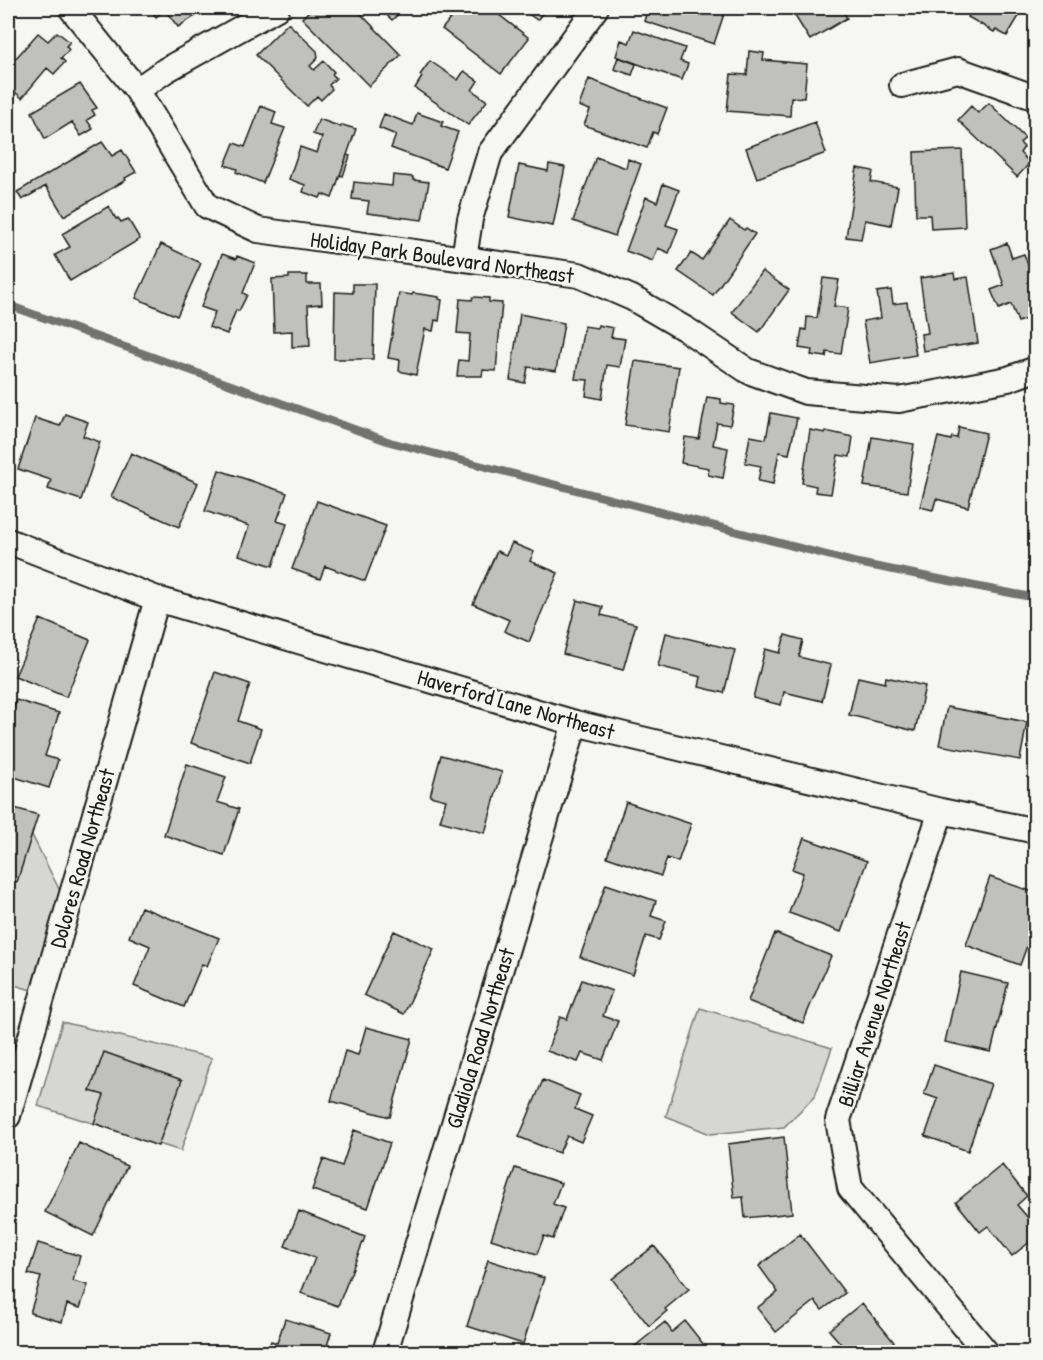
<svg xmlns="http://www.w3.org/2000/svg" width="1043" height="1360" viewBox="0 0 1043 1360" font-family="'Patrick Hand',sans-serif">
  <rect width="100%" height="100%" fill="#f6f6f2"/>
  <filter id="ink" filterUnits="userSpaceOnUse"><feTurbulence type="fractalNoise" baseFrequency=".0167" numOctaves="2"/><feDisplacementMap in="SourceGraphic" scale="12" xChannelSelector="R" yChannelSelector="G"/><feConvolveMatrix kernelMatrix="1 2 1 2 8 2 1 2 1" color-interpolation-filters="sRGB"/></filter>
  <g filter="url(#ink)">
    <path fill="#d6d6d2" stroke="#797977" stroke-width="1.5" d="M8,808l16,11 36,72 -29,99 -23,-7z
      M700,1008l132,40 -17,48 -31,31 -74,7 -44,-18z
      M62,1022l150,36 -31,93 -143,-45z"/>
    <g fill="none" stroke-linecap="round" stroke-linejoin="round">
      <path stroke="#727271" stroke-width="8" d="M8,305l382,137 468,121 178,35"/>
    </g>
    <path fill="#c0c0bd" stroke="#1c1c1c" stroke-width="1.5" d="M149,8h59l-30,19 -13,-17 -9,7z
      M312,8h43l46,47 -32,31 -67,-68z
      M379,8h26l-13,12z
      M459,8h31l39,30 -28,36 -59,-45z
      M520,8h27l-10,12z
      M648,8h78l-12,36 -70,-23z
      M790,8h51l6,10 -37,22z
      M936,8h16l-3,5z
      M974,8h50l-17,28 -11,-6 -2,2 -26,-15z
      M1036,19v15l-7,-5z
      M288,23l29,28 1,7 -8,8 4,4 10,-9 10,11 -2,2 4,4 -7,7 3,4 -11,11 -4,-4 -10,10 -51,-51z
      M634,30l51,18 -5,13 8,3 -6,16 -66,-24 5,-16 8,3z
      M57,32l13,10 -4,4 3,4 -8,8 4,4 -11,12 -7,-6 -25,30 -14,-12v-19l30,-34 10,8z
      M749,51l15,2 -1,7 44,4 -3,34 -13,-1 -1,19 -63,-5 4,-37 16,1z
      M618,57l18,7 -4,11 -18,-6z
      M430,61l28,19 6,-9 14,10 -6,9 15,11 -19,24 -53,-37 7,-11 -2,-2z
      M589,79l78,29 -10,26 -4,-2 -6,16 -63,-23 6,-15 -11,-4z
      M80,84l17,24 -5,2 3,5 -8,5 6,9 -12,7 -9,-14 -27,17 -13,-27z
      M989,103l36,35 -5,5 4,4 -4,6 10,10 -13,14 -59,-57 13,-14 7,7z
      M261,106l15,6 -4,12 13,4 -22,55 -27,-11 1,-3 -12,-4 9,-22 11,4z
      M417,113l26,9 -2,4 17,6 -13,36 -54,-20 5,-13 -17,-7 5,-14 29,11z
      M319,119l22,8 1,-2 14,4 -24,69 -10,-4 -2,4 -17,-6 2,-7 -16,-6 11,-32 17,6 5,-16 -9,-3z
      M815,122l11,31 -69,25 -11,-30z
      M102,142l10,14 10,-6 14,22 -11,6 1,2 -62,36 -18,-30 -24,14 -5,-8z
      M962,150l3,77 -34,2 -1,-14h-14l-2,-63z
      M347,155l3,1 -7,20 -3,-1z
      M596,157l30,11 2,-9 13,5 -26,72 -42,-15z
      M549,164l16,3 -12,59 -44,-9 10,-52 29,6z
      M857,168l16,3 -2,11 27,5 -7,38 -26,-5 -4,19 -15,-2z
      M393,175l20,2v3l16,2 -7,38 -55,-7 2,-12 -17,-2 2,-17 38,4z
      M663,184l16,6 -13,35 12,4 -9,24 -11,-5 -5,13 -27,-10 20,-54 11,5z
      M109,206l7,13 2,-1 3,4 7,-3 12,20 -70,42 -15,-26 15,-8 -8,-13z
      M730,220l14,10 2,-2 9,6 -42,61 -35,-24 13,-18 11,7z
      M1007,243l5,15 12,-4 12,32v23l-4,1 2,6 -16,6 -7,-18 -12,5 -8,-19 13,-5 -13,-36z
      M161,244l40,19 -24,53 -41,-18z
      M222,254l14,5 1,-3 18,7 -12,30 4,2 -8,16 -3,-1 -9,24 -18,-7 6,-15 -14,-5z
      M762,271l27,19 -30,42 -27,-20z
      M954,273l1,6 13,-2 10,66 -55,8 -2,-17 7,-1 -8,-55z
      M289,275h18v9h14l1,20 -14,1 2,41 -18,1v-16l-18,1 -2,-53 17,-1z
      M823,278l16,2 -5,26 14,2 -7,46 -14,-2 -1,5 -15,-2 1,-5 -13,-2 3,-19 4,1 1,-13 10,1z
      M353,284h22l-2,75h-39l1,-67 18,1z
      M891,290l2,14 14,-2 9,53 -46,8 -7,-42 18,-3 -4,-26z
      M399,293l13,2 1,-2 26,4v2l3,1 -3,21 -4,-1 -2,11 -8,-2 -9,46 -17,-4 1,-11 -12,-2z
      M473,297l16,1v4l13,1 -6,68 -13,-1 -1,6h-25l2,-16 9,1 2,-27 -13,-1 3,-34 12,1z
      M520,314l44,9 -8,48 -28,-4 -3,16 -15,-3z
      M598,325l15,3 -2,9 14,2 -5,28 -13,-2 -5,34 -16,-3 2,-16 -13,-1 9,-53 13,2z
      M635,361l44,6 -10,65 -44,-7z
      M707,397l14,2v4l13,2 -4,20 -13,-2 -4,22 15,3 -5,30 -15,-3 1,-7 -28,-5 4,-26 14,2z
      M771,413l26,5 -8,36 -10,-2 -6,32 -15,-3 3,-15 -16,-3 5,-27 16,3z
      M65,414l23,8 -5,14 17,6 -19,58 -33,-11 3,-9 -33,-11 17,-51 25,8z
      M959,427l27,6 -18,74 -32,-8 -3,11 -13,-3 18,-70 13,3 1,-3 5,1z
      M810,430l15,3 1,-2 27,6 -3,20 -12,-2 -7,39 -16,-2 1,-6 -14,-3z
      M872,437l42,7 -7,48 -43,-6z
      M131,453l67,30 -19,44 -68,-30z
      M219,470l68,23 -10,28 10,3 -14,42 -34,-11 10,-29 -44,-15z
      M317,501l69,25 -21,55 -40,-15 -5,13 -28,-10z
      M512,543l22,9 -4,9 28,12 -29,69 -25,-11 5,-11 -36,-16 24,-53 9,4z
      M577,600l26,7 -2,8 35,9 -13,46 -60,-16z
      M40,619l50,21 -24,57 -51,-21z
      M666,633l69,17 -11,43 -25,-6 2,-10 -43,-11z
      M785,635l18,5 -4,17 32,8 -9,36 -38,-9 -3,13 -28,-7 12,-49 15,4z
      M215,672l35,12 -12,37 23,8 -11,34 -59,-20z
      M858,677l27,6 1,-6 39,9 -10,45 -66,-16z
      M16,700l43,13 -14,43 13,4 -9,28 -41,-13v-58l3,1z
      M947,707l80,15 -7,38 -81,-15z
      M441,755l61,17 -17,61 -45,-12 6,-21 -16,-4z
      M187,764l39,13 -9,25 22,7 -15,46 -60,-20z
      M626,802l65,22 -13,38 -11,-4 -6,18 -54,-19z
      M8,806l30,9 -21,67 -9,-3z
      M804,838l63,23 -26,71 -52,-19 14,-40 -11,-4z
      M990,877l46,16v28l-16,44 -54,-20z
      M606,884l50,17 -5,15 15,5 -7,19 -13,-4 -13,39 -53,-18z
      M141,907l78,31 -12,28 -5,-2 -18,43 -50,-21 16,-40 -21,-9z
      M394,931l40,18 -30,65 -40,-19z
      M775,933l56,23 -28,67 -55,-22z
      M961,972l47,11 -17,69 -46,-10z
      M582,980l30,11 -9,25 15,5 -15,39 -21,-7 -4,9 -31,-11 13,-34 7,2z
      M366,1027l46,12 -22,78 -59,-16 14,-50 13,4z
      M104,1052l78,28 -24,66 -64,-23 10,-28 -14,-4z
      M934,1065l57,19 -23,67 -43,-15 13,-37 -14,-5z
      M543,1080l37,15 -5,14 17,7 -11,26 -14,-6 -8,17 -40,-16z
      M354,1130l36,13 -22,65 -56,-18 11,-31 19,7z
      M784,1137l8,76 -47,5 -2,-21 -9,1 -6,-54z
      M79,1143l48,23 -34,70 -48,-24z
      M1002,1165l25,31 -10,9 19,22v10l-24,19 -24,-30 -8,6 -24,-30z
      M515,1168l46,15 -8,21 11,4 -11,31 -9,-3 -7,18 -46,-15z
      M299,1211l66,26 -27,69 -37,-13 14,-35 -30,-12z
      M800,1234l45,59 -23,17 -7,-9 -39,31 -19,-24 21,-16 -19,-26z
      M38,1243l42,13 -7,25 15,4 -8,23 -13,-4 -5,18 -32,-9 11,-36 -13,-3z
      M654,1246l35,43 -24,20 2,2 -18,15 -37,-47z
      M488,1260l56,18 -21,66 -56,-18z
      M1036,1268v13l-7,-8z
      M862,1303l40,49h-54l-19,-22z
      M285,1319l46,14 -6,19h-58l4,-11 6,2z
      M685,1321l23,29 -3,2h-73l-2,-2 35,-28 7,10z
      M23,1346l22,6h-23z"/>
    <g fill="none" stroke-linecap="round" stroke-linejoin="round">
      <g stroke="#1c1c1c" stroke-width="28">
        <path id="street" d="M71,8l66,82 70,116 51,24 321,45 53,23 55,32 61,41 58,21 93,8 109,-21 28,-10
          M902,85l56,-15 78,28
          M137,90l29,-20 111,-62
          M464,259l6,-40 20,-66 106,-145
          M8,541l149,58 418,124 366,88 95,20
          M941,811l-103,309 12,68 136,164
          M8,1116l149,-517
          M385,1352l190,-629"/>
      </g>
      <use href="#street" stroke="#f6f6f2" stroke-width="24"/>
    </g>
  </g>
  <g text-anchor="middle" stroke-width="4.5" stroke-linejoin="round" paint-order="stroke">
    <g font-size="22" fill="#1c1c1c" stroke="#f6f6f2">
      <text transform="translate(442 257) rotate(8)" y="8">Holiday Park Boulevard Northeast</text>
      <text transform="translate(516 704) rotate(16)" y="8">Haverford Lane Northeast</text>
      <text transform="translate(82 858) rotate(-74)" y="8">Dolores Road Northeast</text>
      <text transform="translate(874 1014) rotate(-72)" y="8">Billiar Avenue Northeast</text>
      <text transform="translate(480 1038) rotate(-73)" y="8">Gladiola Road Northeast</text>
    </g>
  </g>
  <rect width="1043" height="1360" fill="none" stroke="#f6f6f2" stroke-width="30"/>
  <rect x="15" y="15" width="1013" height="1330" fill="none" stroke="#1c1c1c" stroke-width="2" filter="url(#ink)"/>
</svg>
